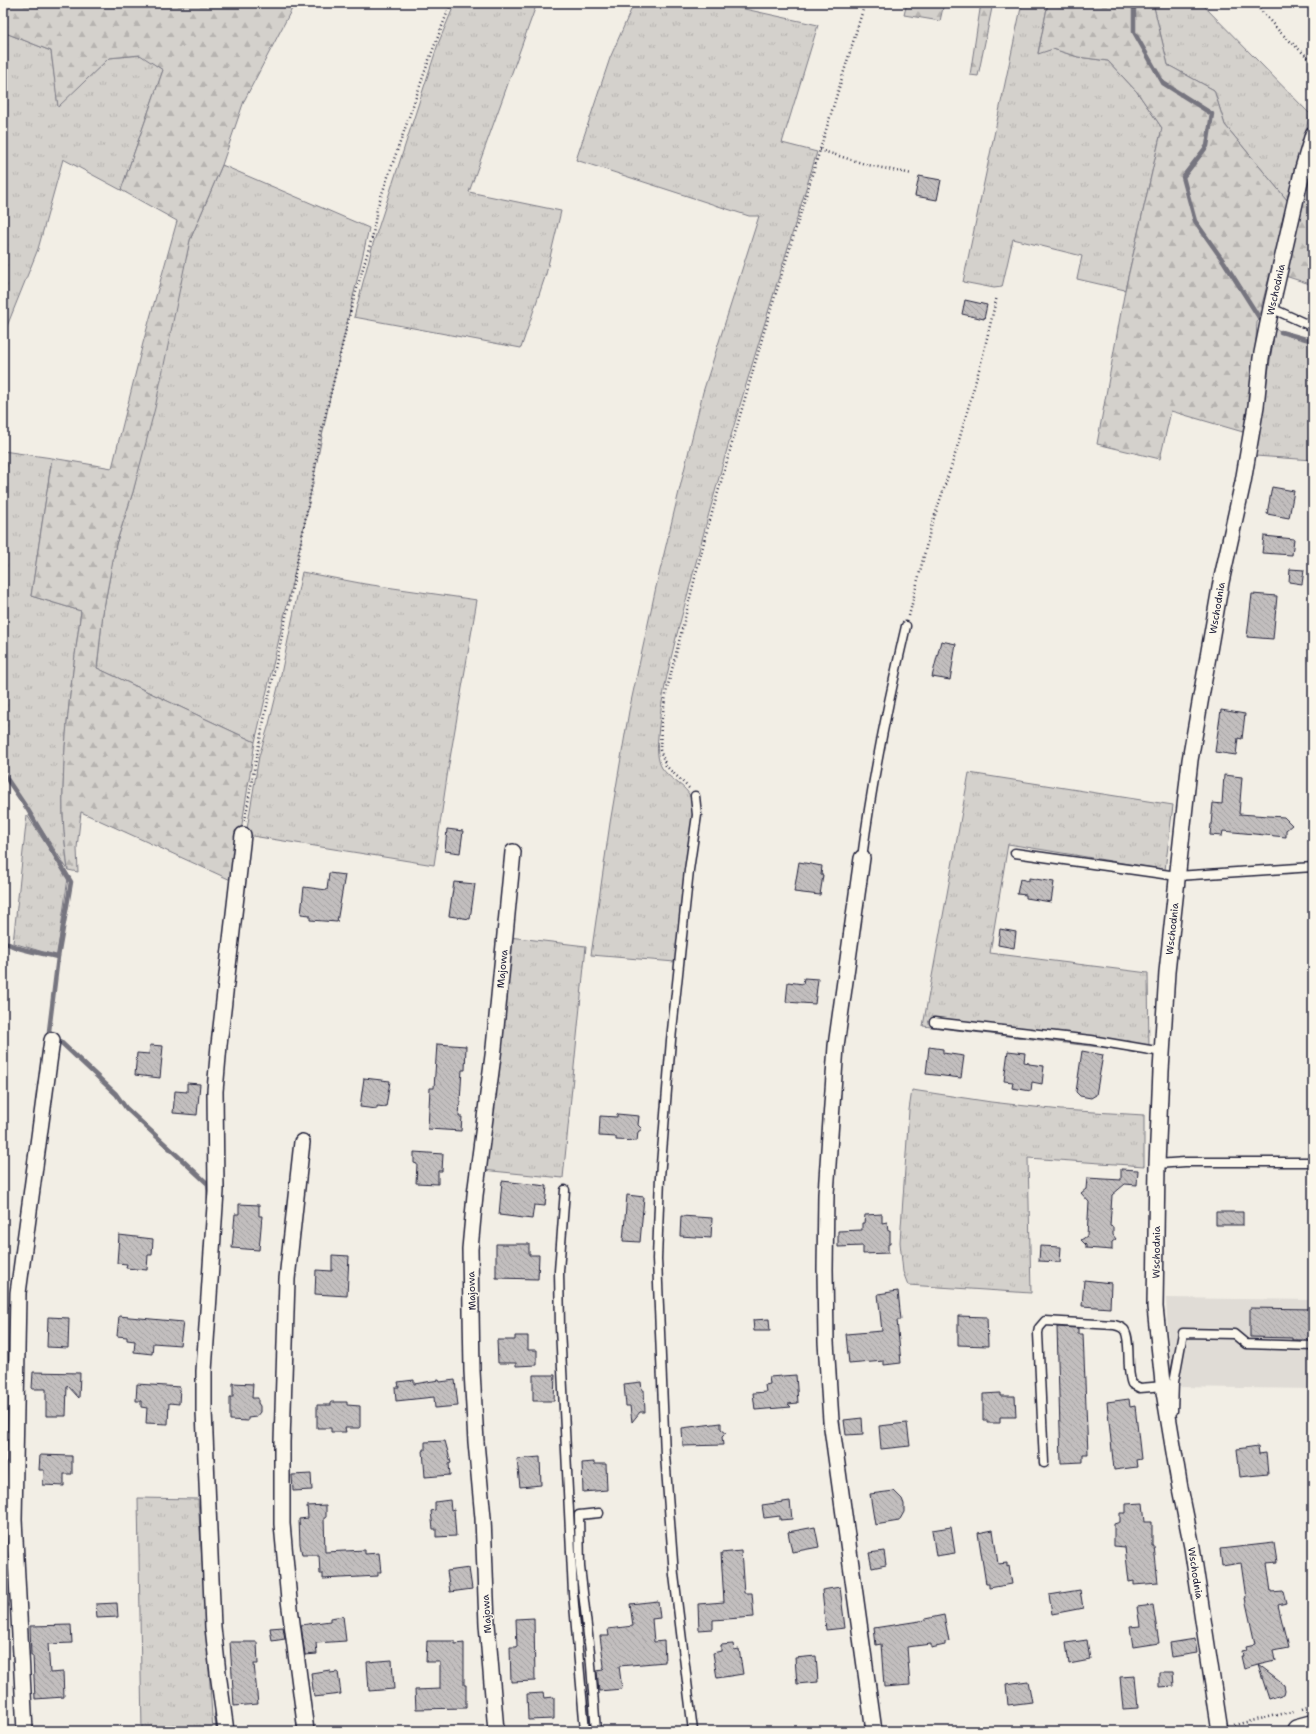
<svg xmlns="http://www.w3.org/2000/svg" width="1316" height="1734" viewBox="0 0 1316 1734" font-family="'Shantell Sans',sans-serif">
  <defs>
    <pattern id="grass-tufts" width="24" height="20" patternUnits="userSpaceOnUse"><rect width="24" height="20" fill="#d4d1cc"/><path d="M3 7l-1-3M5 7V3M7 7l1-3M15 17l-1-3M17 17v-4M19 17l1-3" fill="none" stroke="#b6b3b0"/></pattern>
    <pattern id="forest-firs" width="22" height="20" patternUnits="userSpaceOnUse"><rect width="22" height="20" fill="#d4d1cc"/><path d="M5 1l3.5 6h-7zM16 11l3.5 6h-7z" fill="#b6b3b0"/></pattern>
    <pattern id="building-back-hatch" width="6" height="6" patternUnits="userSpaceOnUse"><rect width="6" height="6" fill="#c2bebe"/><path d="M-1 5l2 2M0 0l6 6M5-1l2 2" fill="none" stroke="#a6a3a4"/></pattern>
  </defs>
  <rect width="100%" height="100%" fill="#f2eee5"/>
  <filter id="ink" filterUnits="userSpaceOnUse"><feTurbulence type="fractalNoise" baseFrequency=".025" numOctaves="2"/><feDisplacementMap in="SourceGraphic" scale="8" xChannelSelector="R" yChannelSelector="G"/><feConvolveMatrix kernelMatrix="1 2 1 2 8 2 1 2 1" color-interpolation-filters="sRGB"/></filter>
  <g filter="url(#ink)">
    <path fill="#e0dcd6" d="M1166,1298l147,2v89l-138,-2 -6,-29z"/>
    <path fill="url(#grass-tufts)" stroke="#7b7a84" d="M455,3h82l-68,189 92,19 -15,63 -25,74 -167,-31 19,-73 65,-200z
      M634,3h83l101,22 -36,118 35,9c-41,137 -86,274 -122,414 -14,56 -33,113 -37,171 -1,9 -1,23 4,31 14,19 32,17 32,47l-19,147 -84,-7 19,-132 19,-112 27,-124 47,-195 56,-176h-10l-173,-56 34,-102z
      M1022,3h26l-10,50 15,-4 25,8 30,4 29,31 25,36 -37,162 -48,-11 5,-23 -69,-17 -11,48 -8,1 -31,-6z
      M1153,3h48l109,111 -23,86 -62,-75 -11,-35 -46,-25z
      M3,32l48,19 7,55 51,-48 32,-3 22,15 -42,120 -58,-31 -25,90 -35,87z
      M222,165l147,63 -39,169 -34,169 -41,176 -158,-74 6,-55 13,-69 17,-52 57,-252z
      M1275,329l38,12v119l-58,-4z
      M3,451l49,7 -21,138 50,15c-8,59 -17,120 -18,180 -1,26 2,53 5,79l-65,-99z
      M302,572l63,12 112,16 -29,170 -14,95 -188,-30 13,-79 10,-32 11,-45z
      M969,773l204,32 -8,65 -157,-26 -18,109 158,20 1,80 -226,-27z
      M27,815l41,63 -11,78 -44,-13z
      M509,937l77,9 -23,232 -81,-8z
      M912,1090l79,12 70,8 83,5v51l-116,-8 3,135 -123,-8 -5,-13 -3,-30 9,-132z
      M138,1498l60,1 15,232h-71z"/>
    <path fill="url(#forest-firs)" stroke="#7b7a84" d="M3,3h292l-51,98 -22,64 -32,75 -35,168 -22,84 -17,52 -13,69 -6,55 158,74 -22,139 -152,-69 -4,36 1,24 -10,-2c-3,-26 -6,-53 -5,-79 1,-60 10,-121 18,-180l-50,-15 21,-138 60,10 31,-125 34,-122 -56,-31 42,-120 -23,-15 -31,3 -51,49 -7,-56 -48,-19z
      M907,3h37l-4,18 -36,-6z
      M981,3h12l-15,73 -8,-1z
      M1048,3h105l15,62 46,25 11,35 62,75 12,5 14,-54v134l-31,-10 -12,-1 -13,49 -4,61 -10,48 -72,-21 -11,48 -63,-15 28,-154 37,-162 -25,-36 -29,-31 -30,-4 -25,-8 -15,5z"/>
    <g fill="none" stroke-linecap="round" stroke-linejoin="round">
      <path stroke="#76747f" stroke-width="4.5" d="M1134,3v29l29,51 49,31 -5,32 -24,31 12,44 29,41 36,57
        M1281,332l32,9
        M3,773l25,37 43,72 -13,75
        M3,940c7,9 43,14 55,17l-9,74 67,63 10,14 82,76 1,16
        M216,1715l2,16"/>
    </g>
    <path fill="url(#building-back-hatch)" stroke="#22223b" d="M919,176l22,4 -4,20 -22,-4z
      M965,300l22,5 -3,14 -22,-5z
      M1272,487l22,4 -5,27 -22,-4z
      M1264,536l30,3 -2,16 -30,-2z
      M1290,569l14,1 -2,14 -13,-2z
      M1252,594l25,2 -4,43 -26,-2z
      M941,641l15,3 -6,36 -18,-3z
      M1221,710l24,4 -3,25 -4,-1 -2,17 -21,-3z
      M1224,775l18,2 -3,37 45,3 8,8 -6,5v7l-63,-6 -1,5 -12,-1 3,-32 9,1z
      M447,829l16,2 -3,22 -15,-2z
      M799,862l23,4 -1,9h2l-3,20 -26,-3z
      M329,873l16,2 -8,47 -27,-2v-5l-9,-1 3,-27 23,3z
      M1029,878l25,4 -3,20 -25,-4v-3l-9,-1 3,-15 9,2z
      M454,882l21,2 -5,35 -21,-3z
      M1000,929l16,3 -2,16 -16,-3z
      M804,978l14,1 -3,25 -29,-2 2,-20 15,2z
      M437,1044l29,2 -1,24h-3l-3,47h3l-1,14 -33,-2 2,-41h4z
      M150,1045l13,1 -3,32 -25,-3 2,-22 12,1z
      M929,1047l14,2v4l21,3 -3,22 -35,-4z
      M1008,1051l17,2 -1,9 5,1v1l15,2 -2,18 -10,-2 -1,9 -19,-3 1,-6 -9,-1z
      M1082,1051l21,4 -7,40 -5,3 -11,-2 -4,-4z
      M364,1078l26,3 -4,26 -9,-1v3l-17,-2z
      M187,1083l13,1 -3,31 -24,-2 2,-22 12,1z
      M617,1114l22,2 -1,9 4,4 -4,3 -1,9 -21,-1v-3l-17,-1 1,-20 17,1z
      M414,1152l29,2 -1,17h-4v13l-22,-1 1,-19 -3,-1z
      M1121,1169l17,1 -1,15 -12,-1 -13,11 -2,31 3,1v8l3,4 -4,3v8l-26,-2v-3l-5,-5 6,-4 2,-34 -8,-9 5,-4 1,-11 34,2z
      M502,1181l45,5 -2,20 -11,-1 -2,14 -33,-4z
      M627,1195l17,2 -4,45 -17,-1z
      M239,1204l20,1v11h3l-3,34 -27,-2 3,-34h4z
      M1216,1212h27v13h-27z
      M882,1214v9l5,-1 1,9 2,-1v14h-2v9l-25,1v-8l-25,1v-16l24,-1v-7h2l1,-8z
      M681,1216l31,2 -1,20 -31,-2z
      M119,1235l34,4 -1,16h-4l-1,15 -21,-2 1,-4 -10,-1z
      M496,1244h33v11h10l-1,24 -42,-1z
      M1040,1246l21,1 -1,15 -21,-1z
      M332,1255l17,1 -2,40 -32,-2 1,-24 16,1z
      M1084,1280l27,3 -1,25 -28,-2z
      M898,1291l3,29h-4l4,43 -17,2v-4l-35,3 -3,-30 36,-3 -4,-37z
      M1250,1308l63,1v29h-5v2h-16v-2l-42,-1z
      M119,1316l64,6 -3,23 -27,-2 -1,11 -18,-2 1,-11 -8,-1v-3l-10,-1z
      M958,1316l29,1 1,29 -30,-1z
      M48,1317l21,1 -1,30 -21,-1z
      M769,1319l1,12h-16l-1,-11z
      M1057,1327l21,1v6h5l5,120h-5v8l-22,1z
      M515,1336h13v14h9v15l-21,1v-3h-18l-1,-23h18z
      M33,1372l47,1 -1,25 -12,-13 -1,31h-20v-27h-14z
      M533,1375h22l-1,26h-21z
      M796,1375l2,28 -10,1 3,3 -36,3 -2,-17 13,-1 -1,-7 5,-1 -1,-7z
      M414,1380v4l25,-4 1,2 15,-2 3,26 -23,2 -1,-11 -38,4 -1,-14h4l-1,-5z
      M641,1382l1,8h2l1,22h-5l-8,10 -2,-16h-4l-2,-22z
      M233,1383l20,1 -1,14h6v5l2,3v6l-4,5 -8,1v3l-18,-1v-23h3z
      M137,1384l43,3 -1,17 -10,-1 -1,21 -22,-1 1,-15 -6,-1v-6h-5z
      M1000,1393v3h15l1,21h-16v6h-13v-3h-4v-26z
      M1129,1399l1,8 5,-1 6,53 -5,1 1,7 -23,3 -7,-68z
      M331,1402h16v3l13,1v22h-15l1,4h-15v-4h-14v-23h14z
      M862,1418l1,16 -17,1 -2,-15z
      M721,1423v6l5,4 -4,4 1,8 -40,1 -1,-18z
      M907,1423l3,23 -29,3 -2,-23z
      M445,1441l6,22 -2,1 1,11 -25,2 -2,-27h2v-8z
      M1258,1446l1,8 7,-1 2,21 -28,3 -3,-28z
      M40,1455l32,1v18h-8v12l-21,-1 1,-15h-5z
      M540,1457l1,28 -21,2 -3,-28z
      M594,1462v2h12l1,26 -24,2 -1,-29z
      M311,1474l1,16 -19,1 -1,-16z
      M894,1491l8,8 2,5v8l-5,9 -24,4 -5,-31z
      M450,1500l1,10 3,-1 2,27 -20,1v-8h-3l-2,-18 4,-1v-8z
      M790,1501l2,18 -12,1v-4l-16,2 -2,-13z
      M1143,1503l2,19h7v24h2l4,37 -24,2v-4l-5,1 -4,-35 -11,-1v-22l6,-2v-9h6v-9z
      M326,1505v13h-2l1,34 40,-2v4l14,-1 2,19h-3v4l-55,3v-5h-3l-1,-19h-17l-2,-11 -1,-25 9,-1 -1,-12z
      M815,1527l4,20 -27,5 -4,-20z
      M951,1527l4,26 -19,3 -4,-26z
      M993,1530l5,34 9,-1v4l2,-1 3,18 -23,4v-4h-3l-8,-51z
      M1274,1543l3,19 -10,1 4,29 12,-1 3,12 -8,2 10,42 -15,3 2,11 -17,4 26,20 1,5 -1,4 -15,5 -11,-34 -14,4 -3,-13h2l-1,-5 5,-1 -1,-4 9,-2 -10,-46h1l-5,-35 -19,3 -2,-17z
      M741,1551l3,42h8l2,24 -41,3v9l-14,1 -1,-26 26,-2 -3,-49z
      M884,1551l2,14 -14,3 -3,-15z
      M469,1568l3,21 -22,3 -3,-21z
      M840,1587l5,41 -19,2 -4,-40z
      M1080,1590l3,18 -31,6 -3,-19z
      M658,1601l2,17 -8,1 2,23 10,-1 1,21 -46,4 3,23 -23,2 -2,-20 6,-1 1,-4 -4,-30h9l-1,-7 25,-3 -3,-22z
      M117,1603l1,14 -21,1 -1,-14z
      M1153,1605l6,38 -26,4 -3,-20 10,-1 -3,-19z
      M944,1615l5,26 -4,1v3l-14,3v-4l-24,3 3,38 -26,2 -3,-43 -5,1 -2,-17 52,-8 -1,-1z
      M343,1616l3,25 -30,2 1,11 -12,1 -4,-30 29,-4v-3z
      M534,1618l1,63 -24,1 -1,-35h7l-1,-28z
      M71,1625l1,18 -24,1 2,29 13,-1 1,25 -29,2 -2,-43h-2l-1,-30z
      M283,1627l2,12 -13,2 -2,-13z
      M1195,1639l2,14 -25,4 -2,-14z
      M1087,1640l3,20 -21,4 -3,-21z
      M427,1641h28v3l9,-1v42h2v23l-50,1 -1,-19 25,-1v-27h-14z
      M230,1642h27l1,22h-4l4,40 -24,2z
      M733,1644l1,6 5,-1 4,25 -26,4 -4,-25 8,-2v-6z
      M816,1656l2,26 -21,2 -2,-26z
      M392,1660l2,29 -25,2 -2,-29z
      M330,1670v3l8,-1 3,22 -27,3 -3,-24z
      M1159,1672h14l1,14 -15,1z
      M1135,1676l3,32 -15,1 -3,-32z
      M1028,1681l4,21 -24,3 -2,-21z
      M543,1693l1,5 10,-1v22l-26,1 -1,-26z"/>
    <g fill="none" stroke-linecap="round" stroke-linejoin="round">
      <g stroke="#22223b" stroke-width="11">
        <path id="service" d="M1271,308l42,19
          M1015,853l162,23 136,-9
          M862,858c10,-78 26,-156 44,-232
          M934,1022l157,18 71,12
          M1157,1164l28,-2h128
          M565,1190l-6,81 1,57 13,265 12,138
          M1173,1411l1,-29 9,-49 51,1 12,10 67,2
          M1044,1463l-6,-130 1,-5 6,-7 69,4c4,1 9,2 11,6 6,10 1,40 7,53l8,4 24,-2
          M596,1731l-6,-79 -10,-85 -1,-52 20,-2
          M693,1731l-19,-156 -9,-120 -8,-196 3,-82 11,-137 18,-170 8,-55 -2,-19"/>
      </g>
      <g stroke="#22223b" stroke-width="18">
        <g id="minor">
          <path d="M862,858l-26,188 -10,148 -1,75 1,73 5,79 43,310"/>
          <path d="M302,1142l-15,137 -5,163v82l7,76 17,131"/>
          <path d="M25,1731l-11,-211 4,-227 34,-253"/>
          <path d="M226,1731l-8,-58 -5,-46 -9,-216v-40l12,-180 -1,-100 4,-46 24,-210"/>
          <path id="s1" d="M496,1731l-9,-107 -4,-106 -7,-76 -4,-71 -2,-122 5,-54 19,-147 19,-196"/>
          <path id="s2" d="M1220,1731l-28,-184 -12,-59 -16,-96 -9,-85 2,-143 4,-93 6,-99 23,-212 31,-178 22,-100 13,-76 5,-48 10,-50 32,-140 10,-34"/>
        </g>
      </g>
      <g stroke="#22223b" stroke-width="25">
        <path id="secondary" d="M1298,1731l15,-4"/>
      </g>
      <path stroke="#22223b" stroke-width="2.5" stroke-dasharray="1 3" stroke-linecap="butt" d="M1254,3l26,29 33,30
        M820,150l48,15 44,9
        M909,616l22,-89 23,-69 28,-99 15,-63
        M689,788l-23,-22 -6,-16 1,-26 6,-35 39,-155 58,-202 101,-329
        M245,821c15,-94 39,-186 56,-279 6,-32 13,-64 17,-96l33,-137 22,-75 4,-26 52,-148 22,-57
        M1302,1709l11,-4
        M1234,1725l61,-14
        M1179,1731l26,-3"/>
      <use href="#service" stroke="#fbf7ec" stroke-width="8"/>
      <use href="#minor" stroke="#fbf7ec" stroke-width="15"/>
      <use href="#secondary" stroke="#fbf7ec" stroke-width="22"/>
    </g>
  </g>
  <g text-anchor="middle" stroke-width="3" stroke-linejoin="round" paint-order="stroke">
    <g font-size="10" fill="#22223b" stroke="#fbf7ec">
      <text dy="4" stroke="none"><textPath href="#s2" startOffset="1456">Wschodnia</textPath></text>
      <text dy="4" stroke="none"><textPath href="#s2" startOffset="1132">Wschodnia</textPath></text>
      <text dy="4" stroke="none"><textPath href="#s2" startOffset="808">Wschodnia</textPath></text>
      <text dy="4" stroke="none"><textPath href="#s1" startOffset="765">Majowa</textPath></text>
      <text dy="4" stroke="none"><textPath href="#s2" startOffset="484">Wschodnia</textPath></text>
      <text transform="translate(471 1291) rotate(-92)" y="4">Majowa</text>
      <text transform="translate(1196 1573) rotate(81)" y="4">Wschodnia</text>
      <text transform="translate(486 1614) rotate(-94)" y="4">Majowa</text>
    </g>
  </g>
  <rect width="1316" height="1734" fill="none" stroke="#fbf7ec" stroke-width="16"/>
  <rect x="8" y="8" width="1300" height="1718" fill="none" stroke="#22223b" stroke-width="1.5" filter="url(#ink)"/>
</svg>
